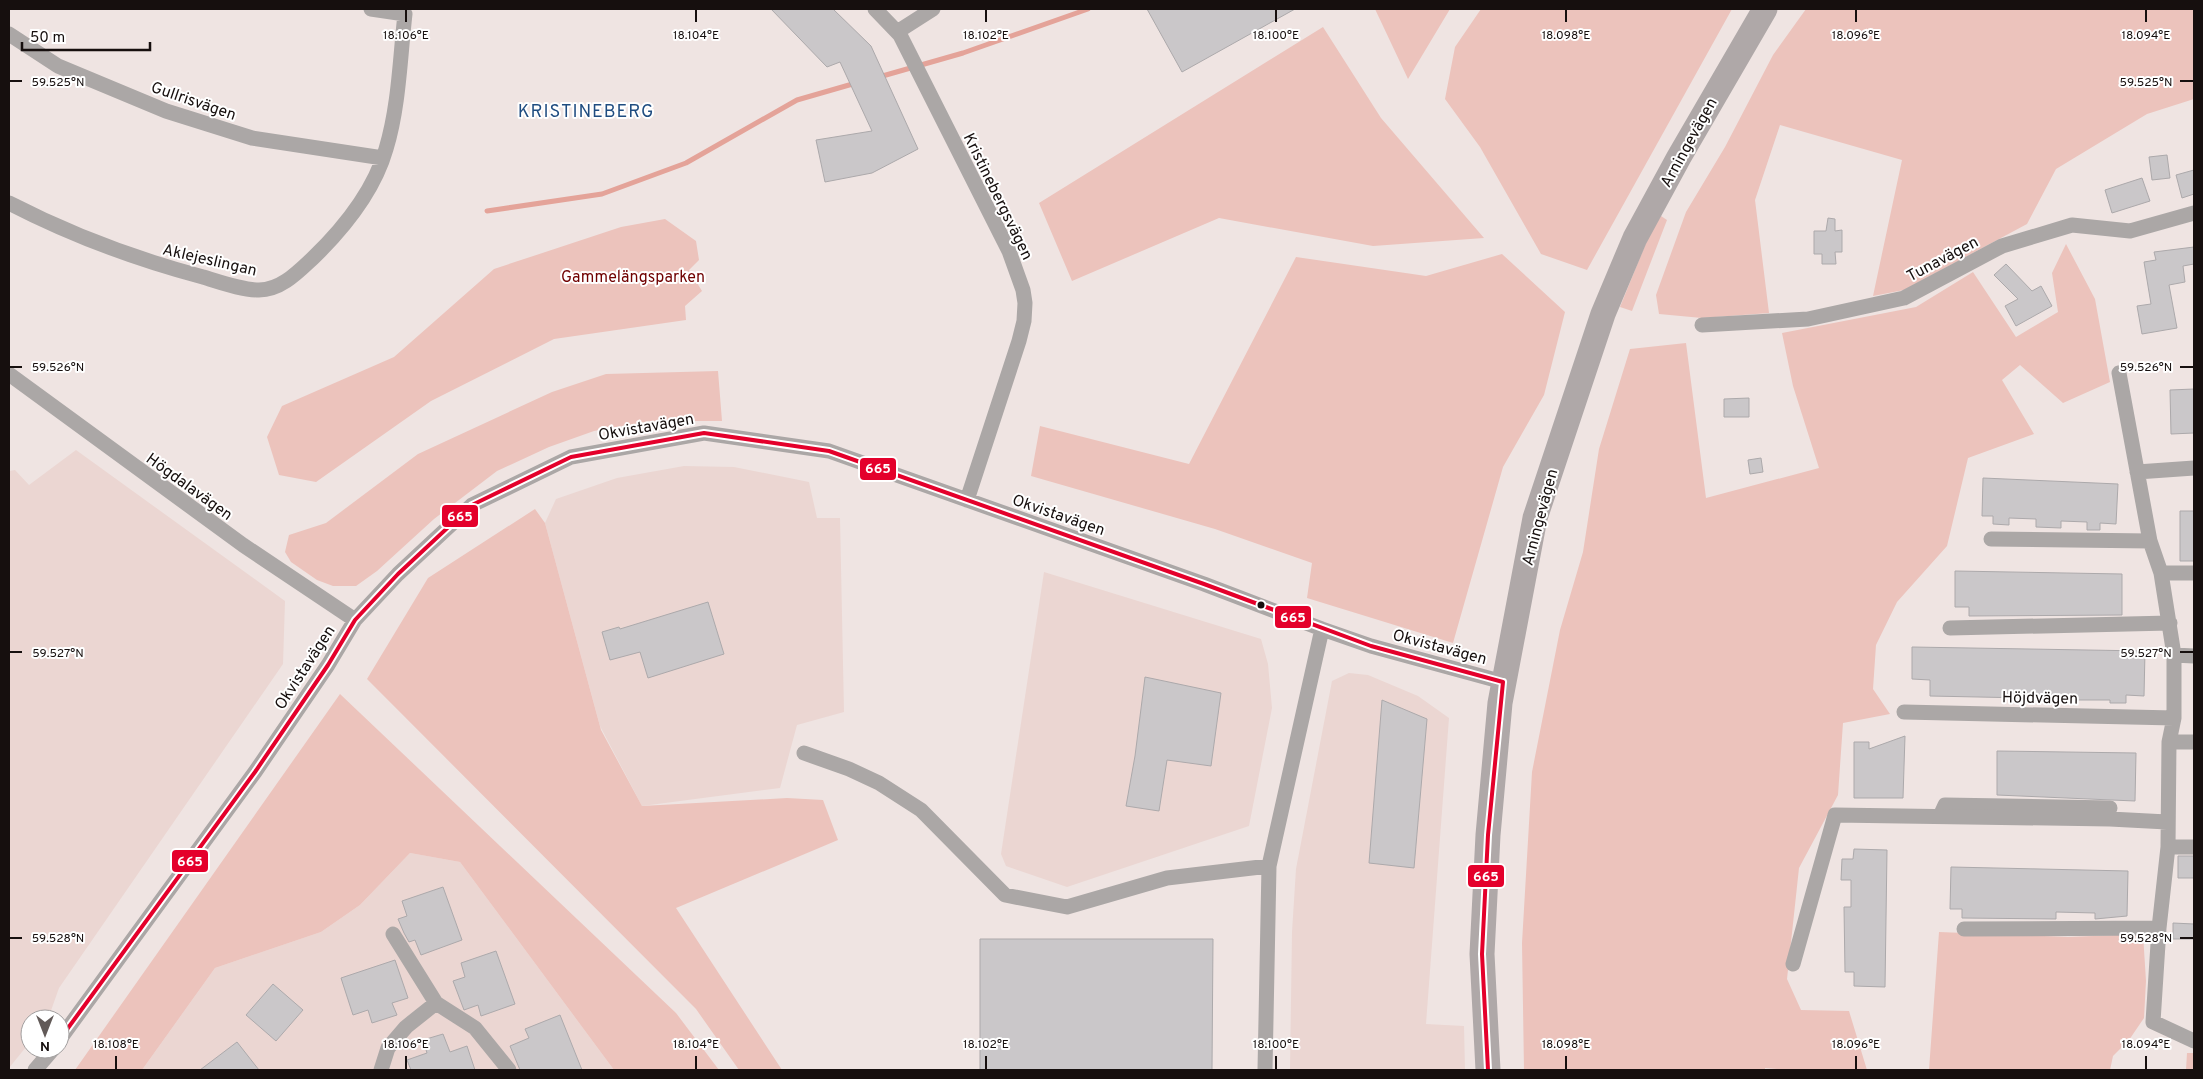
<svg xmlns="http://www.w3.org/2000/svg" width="2203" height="1079" viewBox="0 0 2203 1079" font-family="Overpass,sans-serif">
  <rect width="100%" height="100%" fill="#efe4e2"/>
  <path fill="#ebd6d2" d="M76,450l209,151 -2,63 -224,324 -11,31h-18v23l-21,26v-597l6,-1 14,15z
    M684,466l50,1 75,15 8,36h23l4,194 -47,13 -17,63 -138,18 -42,-80 -55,-203 11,-24 61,-21z
    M1044,572l217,67 7,25 4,44 -23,118 -182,61 -61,-21 -5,-12z
    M1349,673l19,2 50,21 31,22 -23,306 38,2 1,44h-175l2,-138 4,-63 36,-188z
    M410,853l50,9 154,208h-472l73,-102 106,-36 39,-27z"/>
  <path fill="#ecc3bc" d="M1375,9h75l-42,70z
    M1481,9h251l-145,261 -46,-16 -61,-107 -35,-48 10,-52z
    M1806,9h388v90l-47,15 -91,55 -29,55 -123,66 -31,6 29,-136 -122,-35 -25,75 14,113 -67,5 -43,-4 -3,-19 30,-83 39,-65 48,-92z
    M1323,27l58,91 103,120 -111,8 -154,-28 -147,63 -33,-78z
    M1661,216l6,4 -35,91 -12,-4 30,-74z
    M665,219l31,22 3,19 -10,10 13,21 -17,15 1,14 -132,19 -123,62 -115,81 -37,-7 -12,-38 15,-31 112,-49 100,-88 127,-42z
    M2066,244l29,55 15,83 -47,21 -43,-38 -18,15 32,54 -66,24 -21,88 -50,56 -21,43 -3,44 17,25 -47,9 -5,72 -39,73 -12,111 14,31 48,1 18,59h-79l-23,-2v2h-241l-2,-127 10,-171 28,-142 23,-78 16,-103 31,-100 56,-6 20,155 113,-30 -26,-82 -11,-53 134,-26 57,-35 43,65 42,-25 -6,-39z
    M1502,254l63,58 -21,83 -41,72 -50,176 -146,-45 5,-35 -97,-34 -184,-53 9,-50 149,38 107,-207 130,19z
    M718,371l4,50h-72l-56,10 -45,16 -52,24 -63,48 -57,52 -21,15h-23l-16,-6 -26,-18 -6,-10 4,-17 37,-12 92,-69 134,-62 54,-18z
    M535,509l10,14 56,207 41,76 145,-8 36,2 15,40 -162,68 106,162h-43l-43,-61 -329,-330 61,-101z
    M340,694l336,319 43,57h-105l-154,-208 -50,-9 -50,52 -39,27 -106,36 -73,102h-67z
    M1939,932l129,5 75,-3 3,47 -2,37 -15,22 -16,16 -3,14h-181z
    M2187,1053h7v17h-8z"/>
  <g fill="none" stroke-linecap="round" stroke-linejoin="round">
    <path stroke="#e4a399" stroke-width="5" d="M879,77l84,-24 125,-44
      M487,211l115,-17 84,-31 111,-63 59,-17"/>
  </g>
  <path fill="#cac7c9" stroke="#aca9ab" d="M771,9h62l38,37 47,103 -46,24 -47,9 -9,-42 56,-9 -32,-69 -13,5z
    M1147,9h148l-113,63z
    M2167,155l3,23 -18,2 -3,-23z
    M2194,170v24l-12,4 -6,-23z
    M2142,178l8,23 -38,12 -7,-23z
    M1828,218l7,1v12l7,-1v22h-7l1,12h-14v-10h-8v-23h12z
    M2194,247v17l-11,2 2,16 -16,3 8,43 -35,6 -5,-28 14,-2 -7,-42 12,-2 -2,-8z
    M2006,264l26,27 9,-5 11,20 -36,20 -11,-20 13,-7 -24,-24z
    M2194,389v44l-23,1 -1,-44z
    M1749,398v19h-25v-18z
    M1761,458l2,14 -13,2 -2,-14z
    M1983,478l135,6 -2,40 -16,-1v7h-13v-8l-26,-1v7l-25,-1v-8l-27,-1v7l-16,-1v-8h-11z
    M2180,511h14v50h-14z
    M1955,571l167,3v41l-153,1v-9h-14z
    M708,602l16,52 -76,24 -8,-26 -30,8 -8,-28 17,-5 1,2z
    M1912,647l233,4 -1,45 -18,-1v8h-16v-3h-83v-2l-97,-2v-16l-18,-1z
    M1145,677l76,16 -10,73 -44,-6 -8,51 -33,-5 9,-50z
    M1382,700l45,19 -13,149 -45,-5z
    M1905,736l-2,62h-49v-56h15v7z
    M1997,751l139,2 -1,48 -138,-6z
    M1854,849l33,1 -2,137 -31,-1v-14h-9l-1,-65h7v-27h-10l1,-21h11z
    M2178,856h16v22h-16z
    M1951,867l177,4 -1,45 -32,3v-6l-39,-1v7l-94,-1v-9h-12z
    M443,887l19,53 -41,15 -6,-15 -6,2 -5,-9 -6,-14 9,-3 -5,-15z
    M2173,923l21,1v15h-21z
    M980,939h233l-1,131h-232z
    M496,951l19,53 -34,12 -3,-11 -14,5 -11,-29 12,-4 -4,-14z
    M395,960l13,38 -16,5 5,12 -25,8 -4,-13 -15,5 -12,-37z
    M273,984l30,26 -27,31 -30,-26z
    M560,1015l22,55h-62l-10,-24 19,-8 -4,-9z
    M443,1034l7,18 17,-6 8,24h-64l-4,-10 20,-7 -4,-13z
    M237,1042l22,28h-59z"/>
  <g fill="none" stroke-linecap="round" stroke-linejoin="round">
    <path stroke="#aba7a6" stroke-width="15" d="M875,9l25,26 109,216 14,39 2,13 -1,18 -5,20 -52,159
      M897,32l36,-23
      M9,34l49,32 108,45 86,27 131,20
      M9,203c62,32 126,56 194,74 17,5 38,13 56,13 22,0 39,-18 54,-32 31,-30 61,-67 73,-109 13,-43 14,-91 19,-135l-34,-5
      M1702,325l106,-6 96,-21 98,-52 70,-21 58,6 64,-18
      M2119,373l31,168 11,32 13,82v63l-5,24 -1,105 -9,81 -6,94 41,19
      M9,374l234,171 112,75
      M2137,472l57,-4
      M1991,539l159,2
      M2161,573h33
      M1950,628l220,-5
      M2174,655l20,1
      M1904,712l270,6
      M2169,742h25
      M804,753l45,16 30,14 42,27 84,85 62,12 100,-29 102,-12
      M1940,816l5,-11 165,3
      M2168,847h26
      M1964,929l195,-1
      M393,934l43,69
      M1793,964l42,-149 275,4 57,3
      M60,1039l195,-267 73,-107 27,-45 43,-46 74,-69 99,-48 133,-24 125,18 375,133 118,45 49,17 132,36
      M35,1070l18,-21
      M381,1070l7,-22 18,-21 30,-24 39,25 34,42
      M1265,1070l4,-204 53,-237"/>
    <path stroke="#afa8a8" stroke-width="25" d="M1488,1070l-6,-116 6,-119 12,-132 35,-185 68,-204 32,-76 44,-81 86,-148"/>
    <g stroke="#fff" stroke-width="8">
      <path id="bus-1" d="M60,1039l195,-267 73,-107 27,-45 43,-46 74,-69 99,-48 133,-24 125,18 375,133 167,62 132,36
        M1488,1070l-6,-116 6,-119 15,-153"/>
    </g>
    <use href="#bus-1" stroke="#e4002b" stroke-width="4"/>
  </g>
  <path fill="none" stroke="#160f0e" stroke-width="2" d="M406,10v12M696,10v12M986,10v12M1276,10v12M1566,10v12M1856,10v12M2146,10v12M10,81h12M2180,81h13M10,367h12M2180,367h13M10,652h12M2180,652h13M10,938h12M2180,938h13M116,1056v13M406,1056v13M696,1056v13M986,1056v13M1276,1056v13M1566,1056v13M1856,1056v13M2146,1056v13"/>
  <circle fill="#160f0e" stroke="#fff" stroke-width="2" cx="1261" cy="605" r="4.5"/>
  <g text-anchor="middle" stroke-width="4" stroke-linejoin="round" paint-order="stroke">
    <g font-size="16" fill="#160f0e" stroke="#fff">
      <text transform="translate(194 100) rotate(19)" y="6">Gullrisvägen</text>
      <text transform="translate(1688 142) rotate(-61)" y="6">Arningevägen</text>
      <text transform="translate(999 196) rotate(64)" y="6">Kristinebergsvägen</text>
      <text transform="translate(1942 258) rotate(-28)" y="6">Tunavägen</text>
      <text transform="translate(210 259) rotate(13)" y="6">Aklejeslingan</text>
      <text transform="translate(646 426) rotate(-10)" y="6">Okvistavägen</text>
      <text transform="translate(190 486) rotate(36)" y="6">Högdalavägen</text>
      <text transform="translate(1059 514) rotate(19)" y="6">Okvistavägen</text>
      <text transform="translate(1539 517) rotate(-75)" y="6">Arningevägen</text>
      <text transform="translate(1440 646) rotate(15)" y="6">Okvistavägen</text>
      <text transform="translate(304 667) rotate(-57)" y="6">Okvistavägen</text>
      <text transform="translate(2040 697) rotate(1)" y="6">Höjdvägen</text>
    </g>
    <g font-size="16" fill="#700100" stroke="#fff">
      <text x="633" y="282">Gammelängsparken</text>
    </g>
    <g font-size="18" letter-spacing="1" fill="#1f4c80" stroke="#fff">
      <text x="586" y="117">KRISTINEBERG</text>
    </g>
  </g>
  <g font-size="12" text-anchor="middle" fill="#160f0e" stroke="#fff" stroke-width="4" stroke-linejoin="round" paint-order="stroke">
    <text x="406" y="39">18.106°E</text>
    <text x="696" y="39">18.104°E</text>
    <text x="986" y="39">18.102°E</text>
    <text x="1276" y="39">18.100°E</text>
    <text x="1566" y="39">18.098°E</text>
    <text x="1856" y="39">18.096°E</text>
    <text x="2146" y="39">18.094°E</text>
    <text x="2146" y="86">59.525°N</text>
    <text x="58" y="86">59.525°N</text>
    <text x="2146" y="371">59.526°N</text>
    <text x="58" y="371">59.526°N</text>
    <text x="2146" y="657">59.527°N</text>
    <text x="58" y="657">59.527°N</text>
    <text x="2146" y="942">59.528°N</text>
    <text x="58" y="942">59.528°N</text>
    <text x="116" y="1048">18.108°E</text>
    <text x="406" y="1048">18.106°E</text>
    <text x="696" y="1048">18.104°E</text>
    <text x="986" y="1048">18.102°E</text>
    <text x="1276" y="1048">18.100°E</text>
    <text x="1566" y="1048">18.098°E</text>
    <text x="1856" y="1048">18.096°E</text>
    <text x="2146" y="1048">18.094°E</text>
  </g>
  <g stroke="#fff" stroke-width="2">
    <rect x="859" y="457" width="38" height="24" rx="5" fill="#e4002b"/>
    <rect x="441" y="504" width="38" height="24" rx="5" fill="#e4002b"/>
    <rect x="1274" y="605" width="38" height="24" rx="5" fill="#e4002b"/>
    <rect x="171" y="849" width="38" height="24" rx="5" fill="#e4002b"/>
    <rect x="1467" y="864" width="38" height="24" rx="5" fill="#e4002b"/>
  </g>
  <g font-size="14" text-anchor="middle" font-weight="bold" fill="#fff">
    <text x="878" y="473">665</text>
    <text x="460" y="521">665</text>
    <text x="1293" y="622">665</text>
    <text x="190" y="866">665</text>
    <text x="1486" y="881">665</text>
  </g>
  <rect width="2203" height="1079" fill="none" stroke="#160f0e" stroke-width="20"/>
  <g transform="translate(45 1034) rotate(180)"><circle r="24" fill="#ffffff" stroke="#a29f9f"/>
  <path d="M0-4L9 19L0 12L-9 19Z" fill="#625a58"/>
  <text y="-8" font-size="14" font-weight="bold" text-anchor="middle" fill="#160f0e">N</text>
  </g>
  <path d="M22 42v8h128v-8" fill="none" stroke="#160f0e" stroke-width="2.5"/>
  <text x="30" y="42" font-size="15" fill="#160f0e" stroke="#ffffff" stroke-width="4" paint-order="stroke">50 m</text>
</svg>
